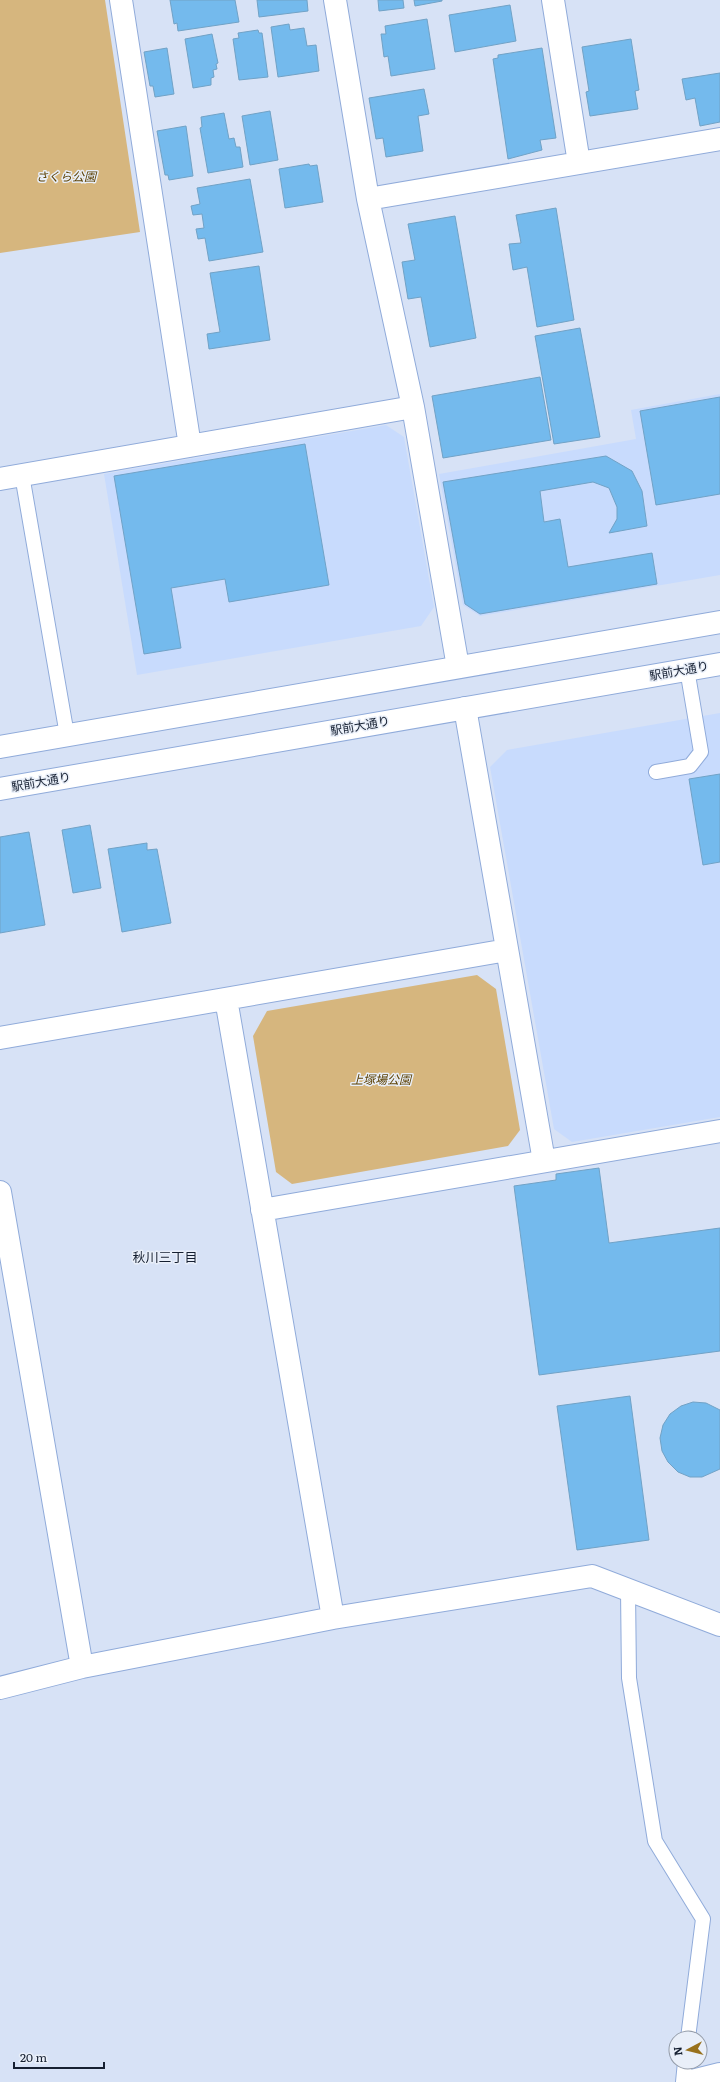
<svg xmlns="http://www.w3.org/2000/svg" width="720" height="2082" viewBox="0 0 720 2082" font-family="Literata,'Noto Sans JP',serif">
  <rect width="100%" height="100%" fill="#d7e2f6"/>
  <path fill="#c8dbfd" d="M720,394v181l-240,41 -17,-11 -24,-131 197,-35 -5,-29z
    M386,425l18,12 30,170 -13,19 -284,49 -33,-201z
    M720,713v404l-148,25 -18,-13 -64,-362 17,-17z"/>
  <path fill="#d6b67e" d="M0,0h105l35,232 -140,21z
    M477,975l19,14 24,141 -12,16 -216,38 -16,-12 -23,-136 14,-25z"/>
  <path fill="#74baed" stroke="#71a2c6" d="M170,0h65l4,22 -61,9 -1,-8 -3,1z
    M257,0h50l1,11 -49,6z
    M378,0h25l1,8 -25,3z
    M414,0h28v1l-27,5z
    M510,5l6,36 -61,11 -6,-37z
    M427,19l8,50 -44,7 -3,-20 -4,1 -3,-23h5l-1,-8z
    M289,24l1,6 14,-2 3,18 9,-1 3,26 -41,6 -7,-50z
    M258,30l1,3h3l6,44 -29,3 -6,-41 6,-1 -1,-5z
    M212,34l6,29 -2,1 1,5 -4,1 1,7 -3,1v7l-18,3 -8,-49z
    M631,39l8,51 -4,1 3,18 -48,7 -4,-24 3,-1 -7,-44z
    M167,48l7,46 -19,3 -2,-11h-3l-6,-34z
    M542,48l14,90 -16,2 2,10 -34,9 -15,-100 5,-1v-3z
    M720,73v49l-20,4 -5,-28 -9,2 -4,-21z
    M424,89l5,25 -11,2 5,35 -37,6 -3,-19 -7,1 -7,-41z
    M270,111l8,49 -28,5 -8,-49z
    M224,113l5,26 5,-1 2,9h4l3,20 -35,6 -8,-45 2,-1 -1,-10z
    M186,126l7,50 -24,4 -1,-5h-3l-8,-44z
    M309,164l1,2 7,-1 6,37 -38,6 -6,-39z
    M250,179l13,73 -54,9 -4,-23 -7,1 -2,-10 8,-1 -2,-14 -9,1 -2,-9 9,-2 -3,-16z
    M556,208l18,112 -37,7 -10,-60 -14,3 -4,-26 12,-1 -5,-28z
    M455,216l21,122 -46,9 -9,-50 -13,2 -6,-37 13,-2 -7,-36z
    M259,266l11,74 -61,9 -2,-15 13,-2 -10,-59z
    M580,328l20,109 -46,7 -19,-108z
    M540,377l11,63 -108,18 -11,-62z
    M720,397v97l-64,11 -16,-94z
    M305,444l24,141 -100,17 -4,-23 -54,9 10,60 -37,6 -30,-178z
    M606,456l26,15 10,20 5,35 -38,7 8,-14v-12l-8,-19 -16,-6 -53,9 4,31 16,-3 8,48 84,-14 5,31 -177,30 -15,-10 -22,-122z
    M720,774v88l-17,3 -14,-86z
    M90,825l11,63 -28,5 -11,-63z
    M29,832l16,93 -45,8v-96z
    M147,843v7l10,-1 14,74 -49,9 -14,-83z
    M599,1168l10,75 111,-15v123l-181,24 -25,-189 42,-6v-6z
    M630,1396l19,144 -72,10 -20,-144z
    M693,1402l13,1 14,7v59l-18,8h-12l-12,-5 -10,-10 -6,-11 -2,-13 3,-13 7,-11 11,-8z"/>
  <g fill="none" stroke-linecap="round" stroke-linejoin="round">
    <g stroke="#90abda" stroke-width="16">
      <path id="lane" d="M22,475l45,260
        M656,772l34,-6 11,-14 -14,-83
        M628,1590l1,88 26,163 48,78 -15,119
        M683,2082l2,-20"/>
    </g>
    <g stroke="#90abda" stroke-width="24">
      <path id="street" d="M121,0l69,446
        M335,0l33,199 45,208 45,260
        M553,0l26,163
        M368,199l352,-60
        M0,479l413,-72
        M465,708l79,453
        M226,999l107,619
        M0,1038l507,-88
        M0,1192l82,475
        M262,1210l458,-79
        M0,1688l82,-21 251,-49 259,-42 128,49
        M688,2082l32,-8"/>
    </g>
    <g stroke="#90abda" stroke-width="24">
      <path id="secondary" d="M0,747l720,-125
        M0,789l720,-125"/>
    </g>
    <use href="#lane" stroke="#fff" stroke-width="14"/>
    <use href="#street" stroke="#fff" stroke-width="22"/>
    <use href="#secondary" stroke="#fff" stroke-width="22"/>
  </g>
  <g text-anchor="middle" stroke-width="3" stroke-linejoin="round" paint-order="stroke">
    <g font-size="12" font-style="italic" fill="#5d4205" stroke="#e9eff9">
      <text x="66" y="181">さくら公園</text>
      <text x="381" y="1084">上塚場公園</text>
    </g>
    <g font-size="12" fill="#151f31" stroke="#e9eff9">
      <text transform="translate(679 671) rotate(-10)" y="4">駅前大通り</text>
      <text transform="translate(360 726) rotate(-10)" y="4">駅前大通り</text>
      <text transform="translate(41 782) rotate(-10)" y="4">駅前大通り</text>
    </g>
    <g font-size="13" fill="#151f31" stroke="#e9eff9">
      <text x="165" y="1262">秋川三丁目</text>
    </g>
  </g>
  <g transform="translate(688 2050) rotate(263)"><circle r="19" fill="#e9eff9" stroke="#949ca9"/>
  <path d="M0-3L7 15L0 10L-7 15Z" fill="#98711c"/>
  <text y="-6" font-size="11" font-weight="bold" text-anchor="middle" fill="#151f31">N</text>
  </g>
  <path d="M14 2062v6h90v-6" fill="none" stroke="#151f31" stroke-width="2"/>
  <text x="20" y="2062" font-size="12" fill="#151f31" stroke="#e9eff9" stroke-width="3" paint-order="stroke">20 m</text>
</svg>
